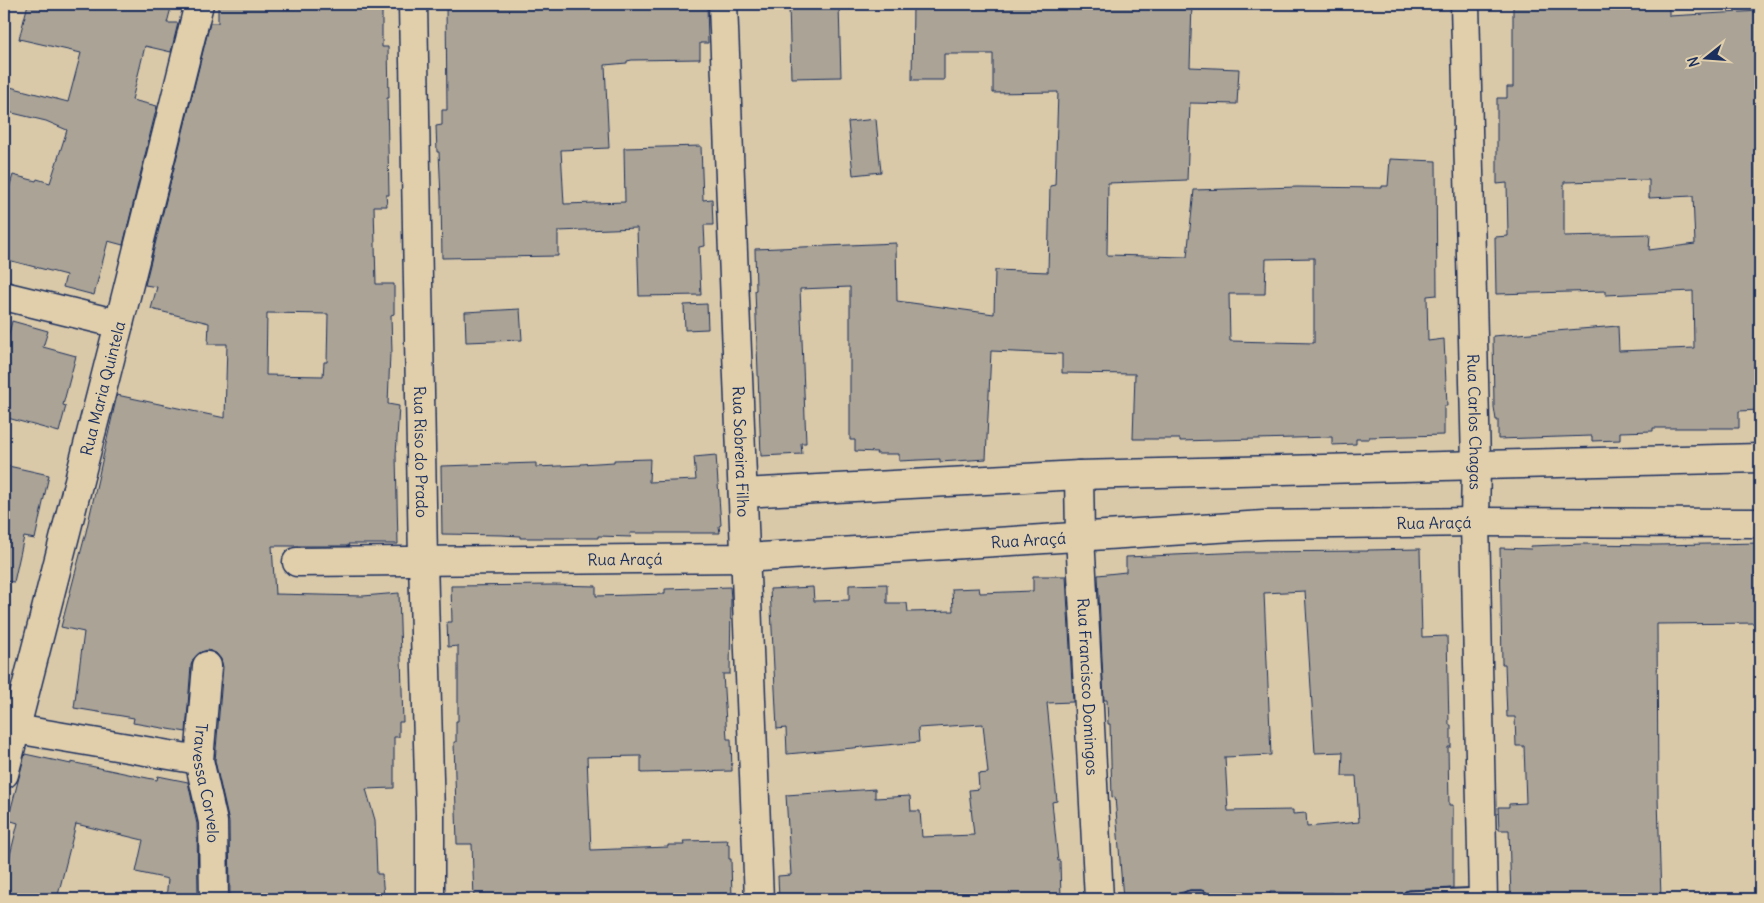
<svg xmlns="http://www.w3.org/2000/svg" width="1764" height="903" viewBox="0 0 1764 903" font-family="Delius,sans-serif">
  <rect width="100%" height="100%" fill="#d9c9a9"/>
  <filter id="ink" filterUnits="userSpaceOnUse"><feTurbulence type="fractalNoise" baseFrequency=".02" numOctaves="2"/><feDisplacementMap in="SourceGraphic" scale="10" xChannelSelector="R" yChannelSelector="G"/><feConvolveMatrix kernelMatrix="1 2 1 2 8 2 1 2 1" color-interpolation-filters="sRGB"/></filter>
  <g filter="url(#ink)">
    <path fill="#aaa396" stroke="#1b2f5e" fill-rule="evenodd" d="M28,4h46l21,5 1,-5h76l-5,19h11l-7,29 -26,-6 -13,54 25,6 -34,139 -15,-4 -14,54 -31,-8 3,-12 -62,-16v-72l5,1 4,-13 23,6 1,-2 13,4 17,-53 -21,-9 -42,-10 6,-24 58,15 13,-49 -62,-14z
      M218,4h164v43h6l1,51h-2l2,97h-3l1,11h-13l2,78h18v30l-3,1 1,38h-2l-2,51 11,2 -3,49 2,89h-50l1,2h-77l3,48 88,2 36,-3 4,129h-4v15h-5v51l-28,1 9,31 2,54h5l2,23 -154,2 -1,-77 -14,-61 8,-94 -2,-8 -5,-6 -8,-3 -7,2 -7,6 -3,7 -5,67 -53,-9 1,-5 -60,-10 10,-76 -23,-5 25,-95 31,-137 108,23 2,-74h-19l1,-21 -58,-14 6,-22 -12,-2 65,-262h8zM267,313l61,1 -1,48h-3l-1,14 -57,-1z
      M446,4h261l1,39h-8v16l-68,1 -5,1v2l-22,2 4,83 -48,2 3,54 61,-2 -1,-54 77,-2 2,54 9,-1 1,26h-9l1,21 -6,1 2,48 -62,1 -2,-68 -79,3v25l-116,2 -1,-61 -2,-45h-2l-1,-26 6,-1v-15h5z
      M913,4h279l-2,63 49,2 -2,35 -47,-1 -3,77 -79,3 -1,72 80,2 7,-67 104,-3 84,1v-2h6l2,-27 46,2 1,134 -10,1 1,45 16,-2 3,67h-3v29l-75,2v2h-13v5l-24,1v-8l-152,4v-2h-47l2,-65 -73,-1v-19l-71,-3 -5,108 -46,3v-3l-41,2v-7h-23l1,-2 -22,-1v-11h-5v-153l-50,2 6,154h-5l1,11 -41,2 -6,-166h1l-1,-41 141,-6 1,58 97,13 1,-44 53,2 2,-86 5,-1 3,-93 -65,1v-39h-49v26h-32zM1314,258v85l-84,-2 -1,-47h36l1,-35z
      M1513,4h156v12l91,-5v399l-21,1v17h-86v3l-33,1v8l-28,1v-5l-94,3v-19h-2l-2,-13 -1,-71 125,-10 1,25 75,-3 -1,-57 -87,4v-4l-110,3 -1,-57 13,-1 -1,-53 -10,1v-86h10v-11h6zM1649,180v18l44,-2 2,48 -46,6 1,-16 -86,2v-54z
      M839,5l2,72 -50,1 -2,-72z
      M876,119l5,53 -28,3 -5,-53z
      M707,304l1,25 -23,1 -1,-25z
      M520,309l2,31 -56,2 -1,-30z
      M12,321l36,10 -5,16 33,9 -13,49 3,1 -7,26 -55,-15v-62z
      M716,455l5,70 -2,1 1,7h-90l1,4 -33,-1v2h-78v-2l-18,-1 -60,-1 -1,-68 95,-3v4l45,-2v-1l33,-2v-2l36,-1 -1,23 47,-2 -2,-23z
      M4,465l45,10 -14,64 -11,-2 -10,45 -10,-1z
      M1760,543v80l-103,1 1,174 3,101h-150l-2,-69h-10l-1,-23h11v-3l17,-1 -2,-57h-8l-1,-29h-8l-2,-53h-3l-2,-116 31,1 -1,-3 53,-2 73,1z
      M1420,549l2,88 25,-1 2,89h2v22h-3l1,58h4v83l-43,2 -5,1 -4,5 -69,-1v-2l-62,-1v3h-26v-3l-36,1 -7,-3h-11l-10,3v6h-57l-8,-102 -3,1 -2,-74h-2l-1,-24h-3l-6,-125 28,-3v-15l120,-5 122,-1v-1zM1305,591l10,162 28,-1 -1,24h14l3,46 -52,5 -1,-14 -13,1v-4l-65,1 -3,-54 46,-2 -7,-162z
      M1033,576h33l7,126 -26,1 10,98 -5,1 6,59h2l1,38h-282l-1,-23 13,-1 -5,-80 89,-6v9l35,-2 1,15h9l2,26 52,-2 -5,-45 10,-1 -1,-15 10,-1 -5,-49 -65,4 1,14 -132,12 -1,-26 -9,1 -7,-140 43,-2 1,14 35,-1v-15l38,-1v19h20l1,9 45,-1 -1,-22 27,-1 1,5 53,-2z
      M553,585l43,1v10l69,-2v-5l65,-2 1,11 -1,76h-7l4,65h4l1,32 -91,2v-17l-54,1 4,93 77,-3v-2h16l-1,-4 45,-1 -1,4h2v15h2l1,40h-258l-2,-55h-15l-3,-102h2v-21h2v-75l-10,1 -1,-25h5l-1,-36z
      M25,754l46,10v-2l86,18 1,-4 30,6 9,42 1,75h-32l2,-20 -32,-7 7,-32 -67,-16 -19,75h-53v-20l14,-56 -10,-3z"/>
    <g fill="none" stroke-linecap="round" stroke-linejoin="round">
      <g stroke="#1b2f5e" stroke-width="19">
        <path id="lane" d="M1190,899h11
          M1410,899l73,-3"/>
      </g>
      <g stroke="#1b2f5e" stroke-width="31">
        <g id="street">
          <path id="s1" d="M413,4l10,556 7,255v84"/>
          <path id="s2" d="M723,4l36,895"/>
          <path id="s3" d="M1465,4l11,460 -1,58 8,377"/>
          <path d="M4,296l115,28"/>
          <path id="s4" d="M1079,475l1,61 19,363"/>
          <path d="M743,493l336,-18 681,-17"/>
          <path id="s5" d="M297,562l448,-4 519,-33 211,-3 285,1"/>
          <path id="s6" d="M207,666l-8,94 14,62 1,77"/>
          <path d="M4,727l195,33"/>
          <path id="s7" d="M4,774l115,-450 80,-320"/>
        </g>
      </g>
      <use href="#lane" stroke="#e1cfac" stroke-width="15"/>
      <use href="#street" stroke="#e1cfac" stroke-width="28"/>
    </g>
  </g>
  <g text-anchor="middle" stroke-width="4" stroke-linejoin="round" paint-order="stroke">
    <g font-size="16" fill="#1b2f5e" stroke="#e1cfac">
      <text dy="6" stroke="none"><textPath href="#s7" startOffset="398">Rua Maria Quintela</textPath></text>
      <text dy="6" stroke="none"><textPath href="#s3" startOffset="418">Rua Carlos Chagas</textPath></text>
      <text dy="6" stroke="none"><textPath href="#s2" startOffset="448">Rua Sobreira Filho</textPath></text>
      <text dy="6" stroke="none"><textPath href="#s1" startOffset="448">Rua Riso do Prado</textPath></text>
      <text dy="6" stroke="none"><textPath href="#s5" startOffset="1138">Rua Araçá</textPath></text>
      <text dy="6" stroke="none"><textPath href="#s5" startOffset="732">Rua Araçá</textPath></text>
      <text dy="6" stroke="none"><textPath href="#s5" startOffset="328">Rua Araçá</textPath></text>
      <text dy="6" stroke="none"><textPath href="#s4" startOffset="212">Rua Francisco Domingos</textPath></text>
      <text dy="6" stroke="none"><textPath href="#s6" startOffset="118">Travessa Corvelo</textPath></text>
    </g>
  </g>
  <rect width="1764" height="903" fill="none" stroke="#e1cfac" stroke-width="20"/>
  <rect x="10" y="10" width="1744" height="883" fill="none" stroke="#1b2f5e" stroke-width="2" filter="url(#ink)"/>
  <g transform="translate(1706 58) rotate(253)" stroke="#e1cfac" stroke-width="4" paint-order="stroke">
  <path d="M0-4L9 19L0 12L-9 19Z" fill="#1b2f5e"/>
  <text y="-8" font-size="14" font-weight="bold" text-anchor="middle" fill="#1b2f5e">N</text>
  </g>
</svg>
